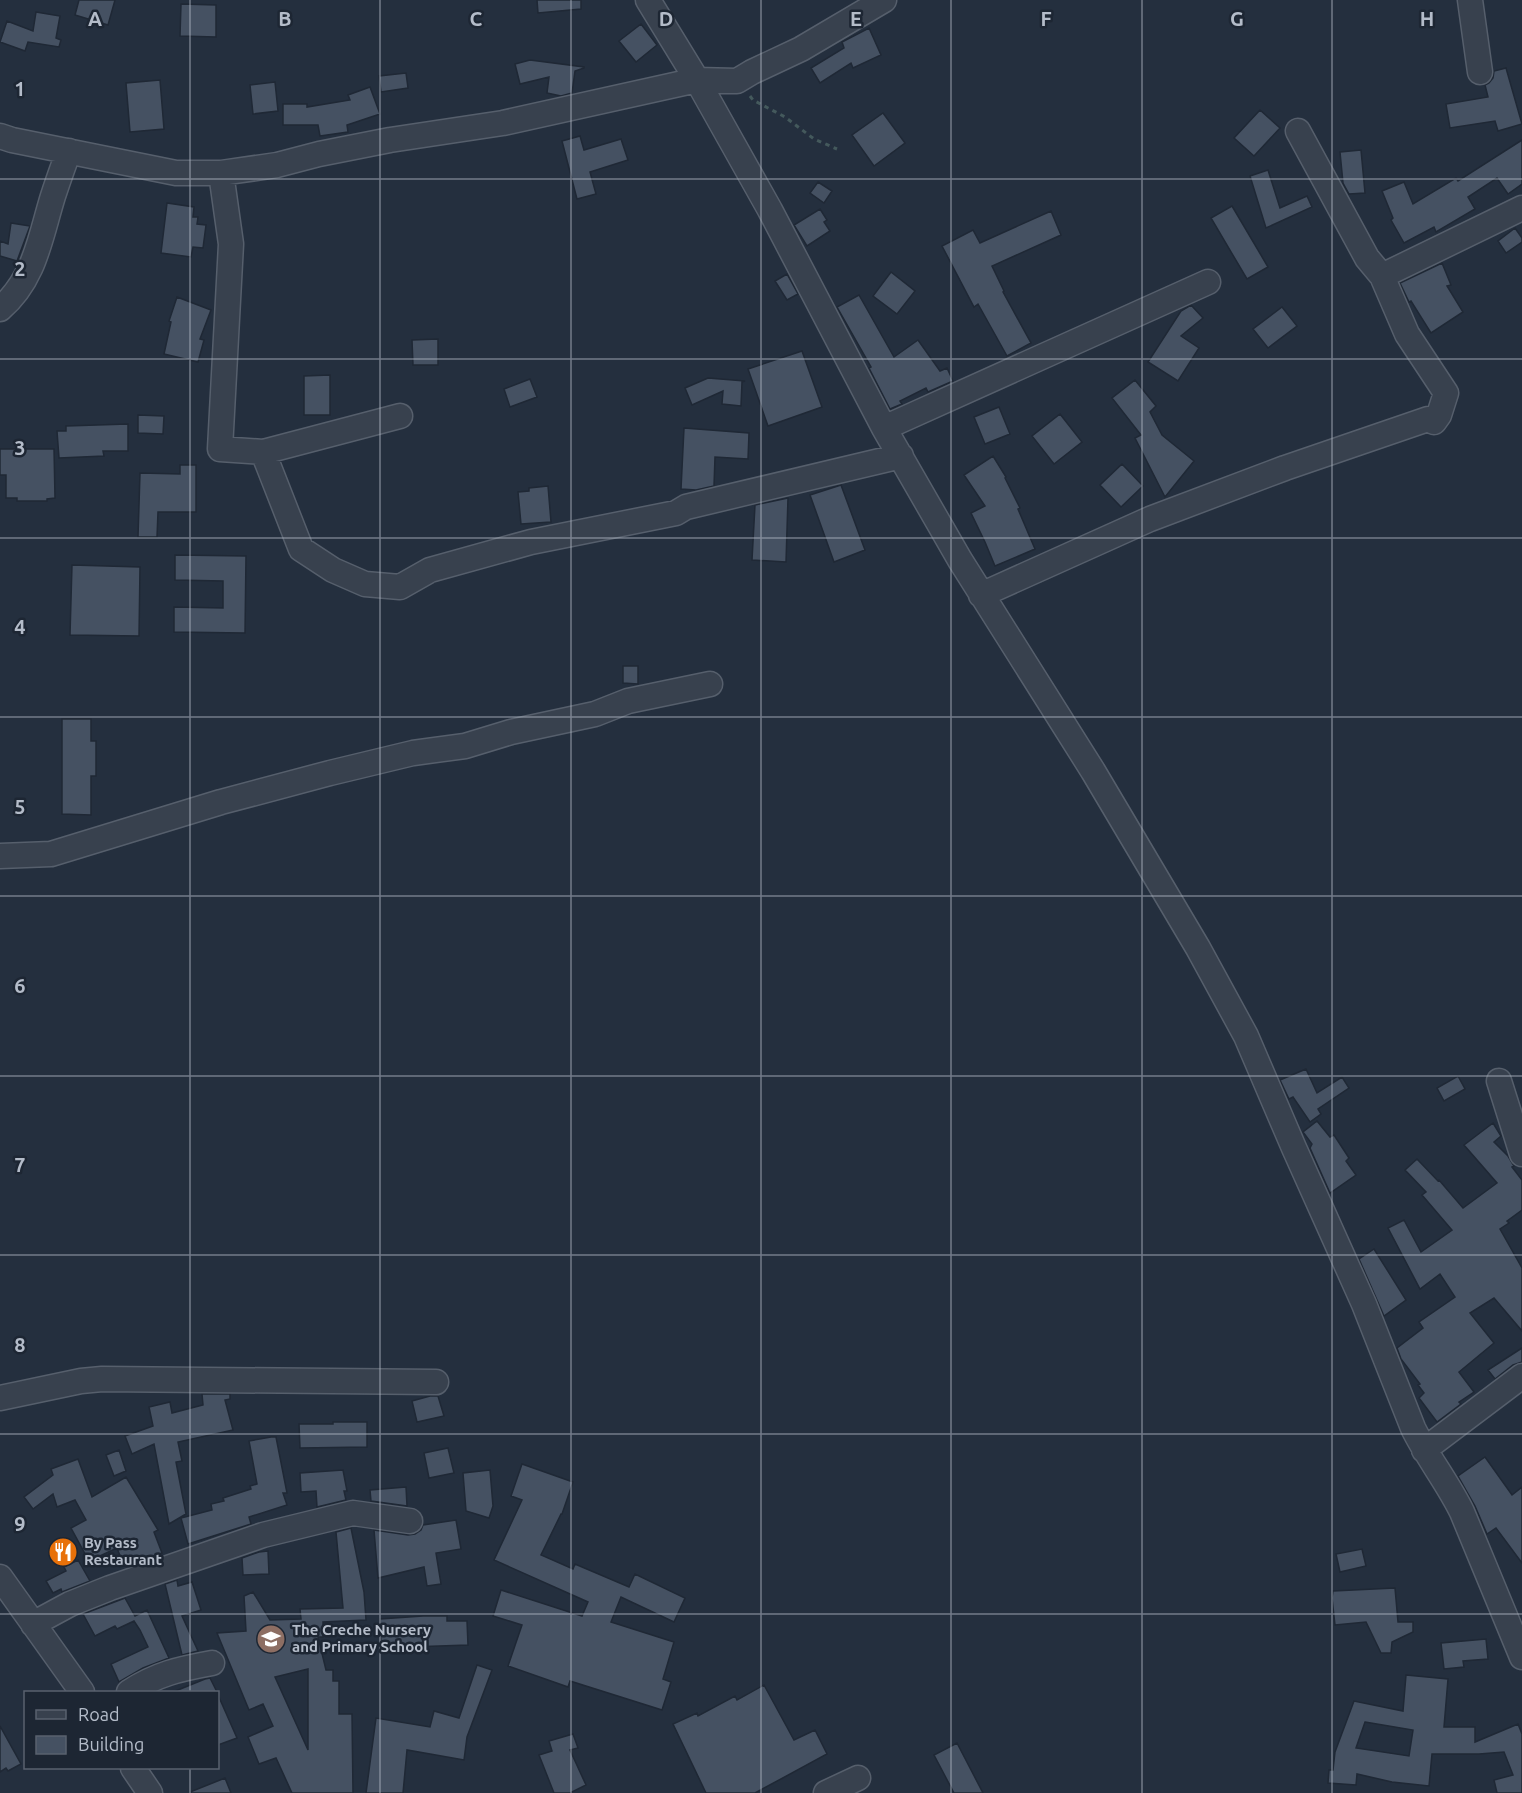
<svg xmlns="http://www.w3.org/2000/svg" width="1522" height="1793" viewBox="0 0 1522 1793" font-family="Ubuntu,sans-serif">
  <rect width="100%" height="100%" fill="#242f3e"/>
  <path fill="#455162" stroke="#1f2835" stroke-width="1.5" fill-rule="evenodd" d="M79,0h36l-7,25 -33,-10z
    M537,0h44v9l-43,4z
    M181,4l35,1v32l-36,-1z
    M36,12l24,4 -4,22 5,2 -2,7 -31,-5 -3,9 -25,-9 7,-21 26,10z
    M641,24l16,21 -21,17 -17,-21z
    M869,28l12,27 -28,13 -2,-5 -31,20 -9,-15 33,-20 -2,-6z
    M530,60l54,7v1l-9,3 -3,22 -11,3 -14,-3 2,-16 -29,7 -5,-20z
    M1506,68l16,56 -24,7 -3,-10 -45,7 -4,-24 42,-7 -3,-12 4,-2 4,-5 1,-7z
    M406,73l2,15 -27,4 -2,-16z
    M160,80l4,49 -34,3 -4,-49z
    M275,82l3,29 -25,3 -3,-29z
    M370,87l10,27 -33,11 1,7 -28,4 -2,-11h-35v-21h24v3l43,-7 -2,-5z
    M1260,110l20,18 -26,28 -20,-18z
    M883,113l22,30 -31,23 -22,-31z
    M580,136l4,14 37,-11 7,21 -38,12 6,22 -19,5 -15,-58z
    M1522,140v44l-14,10 -11,-16 -29,19 7,12 -39,23 -2,-5 -30,16 -13,-23 2,-2 -11,-27 22,-9 9,22 43,-26 2,3z
    M1361,150l4,43 -16,1 -6,-11 -3,-31z
    M1268,170l12,38 27,-12 5,11 -46,21 -16,-52z
    M818,182l14,9 -8,12 -14,-10z
    M167,203l27,4 -1,10h5l-1,7 9,1 -3,23 -10,-1 -2,10 -30,-4z
    M1232,206l36,61 -21,12 -36,-61z
    M820,209l7,11 -3,2 6,9 -23,15 -13,-21z
    M1051,211l10,24 -69,31 12,25 -1,1 28,51 -24,13 -29,-52 -4,3 -32,-61 31,-16 7,13z
    M11,223l19,3 -13,35 -17,-5v-15l8,3z
    M1515,228l7,10v4l-16,11 -8,-12z
    M1442,263l9,22 -4,1 16,26 -32,21 -20,-32 -2,1 -9,-19z
    M891,272l24,19 -18,23 -24,-18z
    M787,274l11,20 -11,6 -12,-19z
    M859,295l35,62 24,-17 22,31 7,-3 6,13 -25,11 -2,-4 -26,13 2,3 -12,5 -21,-41 2,-1 -34,-60z
    M177,297l34,13 -11,29 4,1 -6,22 -34,-8 7,-32 -2,-1z
    M1191,305l12,13 -22,18 18,12 -21,33 -30,-19 33,-51z
    M1282,307l15,19 -29,22 -15,-19z
    M438,339v26h-25l-1,-25z
    M802,351l20,56 -54,19 -20,-57z
    M330,375v40h-26v-39z
    M708,378l37,3 -3,1 -1,24 -19,-2 1,-13 -31,14 -7,-17z
    M530,379l7,18 -27,10 -6,-18z
    M1135,380l21,26 -6,6 12,23 32,26 -29,36 -30,-59 6,-3 -29,-37z
    M999,407l11,27 -25,10 -11,-27z
    M1060,414l22,28 -28,22 -22,-28z
    M138,415l26,1 -1,18 -25,-1z
    M128,424v27h-25l1,5 -45,2 -2,-27h9v-5z
    M684,428l65,5 -1,26 -33,-2 -1,29 -18,4 -15,-1z
    M0,449h54l1,49 -8,1v2h-30v-3h-11v-23h-6z
    M993,456l13,21 -1,1 15,30 -2,1 17,40 -40,17 -10,-24 -14,-29 14,-7 -21,-31z
    M1122,464l21,22 -22,21 -21,-22z
    M180,465h16v47h-38l-1,25h-19l2,-64 40,1z
    M841,485l24,65 -31,12 -24,-67z
    M548,486l3,36 -30,2 -3,-32 11,-1v-3z
    M788,498l-2,64 -34,-2 3,-55z
    M175,555l71,1 -1,77 -71,-1v-25l49,1v-27l-48,-1z
    M72,565l68,2 -1,69 -69,-1z
    M623,666h15v18l-15,-1z
    M62,719h29v22h5v35h-5v39l-29,-1z
    M1306,1069l11,24 25,-16 7,11 -31,21 3,5 -11,8 -17,-25 -4,2 -9,-19z
    M1458,1076l7,13 -21,12 -7,-13z
    M1317,1121l13,16 4,-2 15,23 -3,3 10,14 -26,18 -20,-45 2,-4 -9,-12z
    M1493,1123l8,13 -7,6 14,14 6,10 -2,1 10,13v30l-15,11 2,2 -9,6 22,39v63l-28,-33 -24,15 24,30 -35,29 15,20 -15,10 2,2 -24,18 -18,-24 5,-5 -6,-8 2,-1 -19,-25 -4,-11 26,-20 -4,-6 36,-25 -15,-23 -20,15 -32,-61 16,-8 17,32 31,-22 -30,-35 4,-3 -21,-22 12,-11 21,22 1,-1 24,28 34,-25 -33,-38z
    M1374,1249l32,51 -22,16 -25,-57z
    M1522,1348v14l-9,3 -18,14 -7,-9z
    M202,1394h28v5l-5,1 8,30 -55,12 4,19 -6,1 10,52 -17,10 -15,-80 -22,10 -7,-18 28,-10 -4,-19 21,-5 2,11 31,-8z
    M430,1396h8l6,20 -27,6 -5,-21z
    M333,1422h34v25l-67,1 -1,-24h34z
    M271,1437h5l11,56h-4l4,12 -38,12 2,7 -63,20 -7,-26 31,-8 -1,-6 13,-3 -1,-3 28,-9 -1,-3 7,-2 -8,-43z
    M448,1448l6,25 -25,5 -5,-25z
    M119,1450l7,21 -12,5 -8,-21z
    M1485,1457l27,38 10,-8v76l-26,-35 -9,6 -12,-28 -17,-30z
    M78,1459l14,38 34,-20 32,53 -4,2 8,21 -38,13 -7,-18 -28,13 -18,-33 15,-8 -11,-20 -18,7 -4,-13 -20,15 -9,-12 29,-22 -2,-6z
    M522,1464l51,18 -11,32h-1l-20,41 32,14 2,-5 54,23 6,-13 50,24 -11,24 -53,-25 -10,25 63,20 -11,37 8,3 -9,28 -92,-29 -2,6 -60,-21 14,-41 -29,-9 8,-26 81,26 6,-14 -94,-42 28,-60 -11,-4z
    M343,1470l4,21h-3l2,9 -29,7 -1,-16 -15,1 -1,-19z
    M490,1470l3,36 -4,12 -23,-7 -3,-38z
    M406,1487l1,19 -36,-5 -1,-11z
    M456,1520l5,29 -25,4 5,31 -14,2 -3,-19 -46,11 -4,-48 34,5 7,-1 6,-4 2,-5z
    M351,1528l13,64 2,28 -43,2v15h-5l8,33h7v11h6v33h13l1,79h-61l-16,-35 -17,6 -11,-27 25,-11 -10,-22 -14,6 -32,-77 29,-2 -2,-35 9,-4 17,28 31,-1 -1,-10 43,-1 -7,-76zM308,1669v81l-33,-73z
    M1362,1549l4,17 -26,6 -4,-18z
    M268,1551l1,23 -26,1 -1,-17 17,-6z
    M78,1560l12,21 -28,11 -1,-3 -8,4 -7,-12 20,-10 -2,-4z
    M177,1580l1,6 14,-4 9,28 -19,6 16,35 -16,4 -17,-71z
    M1395,1588l3,34h15v10l-21,10 -1,11h-10l-15,-31 -31,3 -3,-27 1,-7z
    M125,1598l10,18 12,-6 22,48 -26,10 -24,14 -8,-18 37,-17 -8,-17 -6,-9 -17,8 -2,-3 -20,10 -12,-22z
    M423,1616h24v5h20l1,24 -87,3 -1,-29z
    M1486,1639l2,20 -25,2 1,6 -20,2 -3,-26z
    M477,1665l15,5 -25,67 -3,23 -57,-10 -4,43h-37l10,-75 54,9 4,-16 25,7z
    M1406,1675l42,4 -4,48h31v15l43,-18 4,10v59h-25l-3,-13 19,-5 -9,-23 -25,2h-47l-3,32 -37,-4 -35,-8 -1,11 -28,-2 1,-13h4l2,-18 19,-51 49,10zM1365,1722l48,8 -4,26 -53,-8z
    M210,1678l7,14h-44l32,-13z
    M764,1685l30,55 21,-10 12,24 -72,39h-49l-33,-69 24,-11 1,3 37,-20 2,4z
    M218,1695l19,43 -19,7z
    M0,1726l21,38 -13,7 -2,-3 -6,4z
    M573,1734l5,14 -8,2 16,35 -16,8h-16l-15,-38 13,-4 -3,-10z
    M957,1743l26,50h-29l-20,-38z
    M225,1778l6,15h-41v-1z"/>
  <g fill="none" stroke-linecap="round" stroke-linejoin="round">
    <g stroke="#565f6c" stroke-width="27">
      <path id="minor" d="M648,0l49,80 73,130 114,218 76,132 133,211 105,177 48,88 48,112 70,156 49,124c14,29 35,55 49,84l60,145
        M1470,0l10,72
        M0,136l12,4 164,33h45l56,-8 42,-11 71,-14 113,-17 194,-43 40,1 15,-9 49,-23 83,-49
        M221,173l10,71 -11,205 43,3 137,-36
        M1382,276l140,-68
        M0,309c35,-30 40,-71 53,-113 5,-15 10,-30 16,-45
        M884,428l324,-146
        M263,452l38,97 32,21 32,14 35,3 30,-17 101,-28 145,-29 10,-6 215,-51
        M981,595l169,-76 135,-51 143,-49 6,3 5,-7 7,-22 -39,-59 -25,-58 -15,-18 -69,-127
        M0,856l51,-2 170,-52 109,-29 83,-20 52,-7 46,-14 84,-18 33,-13 82,-17
        M1499,1081l23,73
        M0,1398l81,-17 21,-2 334,3
        M1424,1450l98,-74
        M0,1577l82,115
        M33,1624l37,-20 40,-16 153,-53 90,-22 57,8
        M129,1692c28,-18 50,-23 83,-29
        M133,1768l17,25
        M826,1793l32,-15"/>
    </g>
    <path stroke="#44595c" stroke-width="3" stroke-dasharray="4.5 4.5" stroke-linecap="butt" d="M750,96l3,4 32,17 29,22 23,10"/>
    <use href="#minor" stroke="#38414e" stroke-width="24"/>
  </g>
  <path fill="none" stroke="#b4bcc9" stroke-width="1.5" stroke-opacity="0.55" d="M190,0v1692M380,0v1793M571,0v1793M761,0v1793M951,0v1793M1142,0v1793M1332,0v1793M0,179h1522M0,359h1522M0,538h1522M0,717h1522M0,896h1522M0,1076h1522M0,1255h1522M0,1434h1522M0,1614h1522M190,1768v25"/>
  <defs>
    <g id="restaurant-disc" transform="scale(1.5)"><circle r="9.5" fill="#e8710a" stroke="#1d2633"/><path d="M-5-6h1v4h1v-4h1v4h1v-4h1v5L-1.5 .5V6h-2V.5L-5-1ZM5-6V6H3V1.5H1.5Q1.5-4 5-6Z" fill="#fff"/></g>
    <g id="school-disc" transform="scale(1.5)"><circle r="9.5" fill="#8d6e63" stroke="#1d2633"/><path d="M0-5L7-2L0 1L-7-2ZM-4 1L0 2.5L4 1V4Q0 6-4 4Z" fill="#fff"/></g>
  </defs>
  <g fill-rule="evenodd">
    <use href="#restaurant-disc" x="63" y="1552"/>
    <use href="#school-disc" x="271" y="1639"/>
  </g>
  <g text-anchor="middle" stroke-width="5" stroke-linejoin="round" paint-order="stroke">
    <g font-size="15" font-weight="bold" fill="#b4bcc9" stroke="#1d2633" text-anchor="start">
      <text x="84" y="1548">By Pass<tspan x="84" dy="17">Restaurant</tspan></text>
      <text x="292" y="1635">The Creche Nursery<tspan x="292" dy="17">and Primary School</tspan></text>
    </g>
  </g>
  <g font-size="20" text-anchor="middle" font-weight="bold" fill="#b4bcc9" stroke="#1d2633" stroke-width="5" stroke-linejoin="round" paint-order="stroke">
    <text x="95" y="26">A</text>
    <text x="285" y="26">B</text>
    <text x="476" y="26">C</text>
    <text x="666" y="26">D</text>
    <text x="856" y="26">E</text>
    <text x="1046" y="26">F</text>
    <text x="1237" y="26">G</text>
    <text x="1427" y="26">H</text>
    <text x="20" y="96">1</text>
    <text x="20" y="276">2</text>
    <text x="20" y="455">3</text>
    <text x="20" y="634">4</text>
    <text x="20" y="814">5</text>
    <text x="20" y="993">6</text>
    <text x="20" y="1172">7</text>
    <text x="20" y="1352">8</text>
    <text x="20" y="1531">9</text>
  </g>
  <rect x="24" y="1691" width="195" height="78" fill="#1d2633" stroke="#59626f" stroke-width="1.5"/>
  <rect x="36" y="1710" width="30" height="9" fill="#38414e" stroke="#59626f" stroke-width="1.5"/>
  <text x="78" y="1721" font-size="18" fill="#b4bcc9">Road</text>
  <rect x="36" y="1736" width="30" height="18" fill="#455162" stroke="#59626f" stroke-width="1.5"/>
  <text x="78" y="1751" font-size="18" fill="#b4bcc9">Building</text>
</svg>
